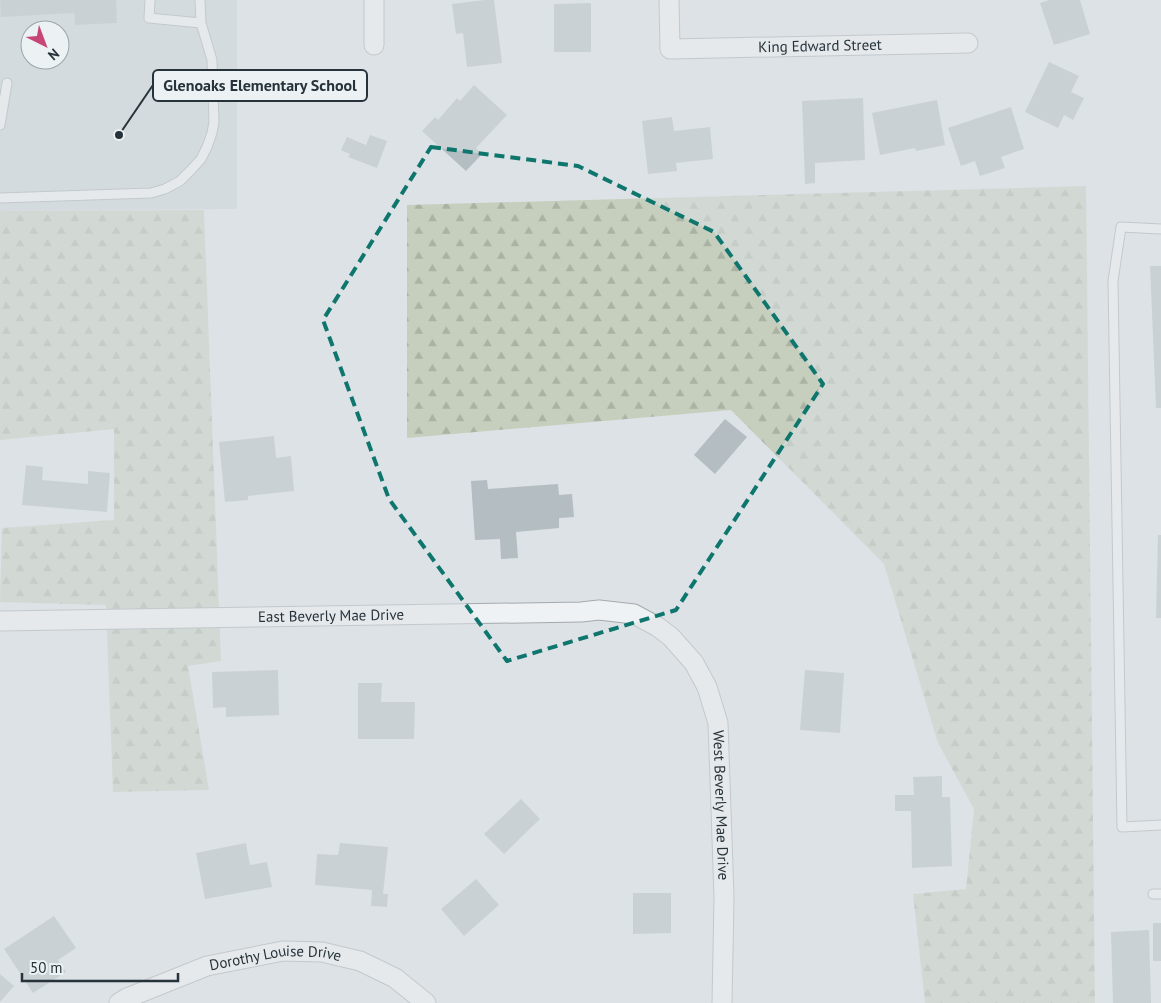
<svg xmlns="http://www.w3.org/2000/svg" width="1161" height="1003" viewBox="0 0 1161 1003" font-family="'PT Sans',sans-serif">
  <defs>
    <pattern id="forest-firs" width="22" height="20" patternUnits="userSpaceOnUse" patternTransform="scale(1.25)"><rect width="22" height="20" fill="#c6cfbe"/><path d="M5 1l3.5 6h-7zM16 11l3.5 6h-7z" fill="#aab2a4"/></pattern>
  </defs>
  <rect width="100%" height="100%" fill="#dde2e6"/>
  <path fill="#cbd2d7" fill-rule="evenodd" d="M0,0h237v209l-237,2zM30,30h30v30h-30z"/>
  <path fill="url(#forest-firs)" d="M1086,186l9,817h-170l-12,-109 53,-5 8,-80 -36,-66 -54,-179 -153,-154 -324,28v-233z
    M204,210l17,451 -33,5 21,124 -96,2 -7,-187 -106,-3 2,-74 112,-8v-91l-114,11v-229z"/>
  <path fill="#b4bdc2" d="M0,0h116l1,23 -42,2 -1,-12 -73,4z
    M484,0h10l8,63 -35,4 -4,-34 -7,1 -4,-30z
    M1049,0h31l10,34 -36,11 -14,-42z
    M591,3v49h-37v-48z
    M1049,62l30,14 -8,16 13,6 -11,22 -9,-5 -6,13 -33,-16z
    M474,85l33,30 -31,33 6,6 -16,17 -44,-40 13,-14 3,3 19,-22 3,3z
    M863,98l2,62 -50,3v20l-10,1 -3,-83z
    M937,100l8,45 -29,6 -1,-3 -35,7 -8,-42z
    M1011,107l13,42 -23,8 4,11 -25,8 -5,-15 -14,5 -13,-38z
    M672,117l2,14 36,-4 3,32 -37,4 1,8 -29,3 -6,-53z
    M370,135l17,6 -10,27 -29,-11 2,-3 -9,-4 6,-13 19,8z
    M1150,266h11v142h-5z
    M725,419l22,18 -32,37 -21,-19z
    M274,436l2,22 15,-2 3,35 -46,5v4l-23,2 -6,-60z
    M26,465l17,2 -1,13 46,4v-13l22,2 -3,39 -85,-7z
    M487,480l1,9 70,-5 1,11 13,-1 2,23 -15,1v10l-43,4 2,26 -17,1 -1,-20 -25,1 -4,-59z
    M1158,535h3v83h-5z
    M278,670l1,45 -53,2v-10l-13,1 -1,-36z
    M805,670l39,3 -4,60 -40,-3z
    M358,683h24l-1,19h34l-1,37h-56z
    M942,776v21h8l2,69 -40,2 -1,-57h-16v-16h19l-1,-18z
    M521,799l19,20 -36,35 -20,-20z
    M246,843l4,22 17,-3 5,25 -67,12 -9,-46z
    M340,843l48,4 -5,47h5l-1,13 -16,-1 1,-16 -57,-5 2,-31 21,1z
    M476,879l23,26 -35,31 -23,-27z
    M633,893h38v40l-38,1z
    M54,916l22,32 -18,12 8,12 -33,21 -29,-44z
    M1153,923h8v38h-8z
    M1149,930l2,73h-38l-2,-71z
    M0,974l14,12 -14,16z"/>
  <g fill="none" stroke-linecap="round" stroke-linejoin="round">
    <g stroke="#a3aaaf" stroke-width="11">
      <path id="lane" d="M150,0l-1,18 52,5
        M0,125l7,-42
        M0,198l151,-5 14,-4 15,-8 10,-10 11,-12 6,-12 5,-14 2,-11 -2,-62 -11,-37 -1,-23
        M1161,229l-40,-2 -8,54 9,546 39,-2
        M1153,894h8"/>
    </g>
    <g stroke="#a3aaaf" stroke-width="21">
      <g id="street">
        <path d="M374,0v45"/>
        <path id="s1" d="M669,0l1,49 298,-6"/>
        <path id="s2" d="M0,621l581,-9 18,-2 35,4 24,13 13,10 23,26 13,24 11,36 6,174 -2,106"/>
        <path id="s3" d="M119,1003l8,-5 80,-32 76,-15 39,1 38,9 35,17 31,25"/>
      </g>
    </g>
    <use href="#lane" stroke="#eff2f4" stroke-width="9"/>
    <use href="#street" stroke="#eff2f4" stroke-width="19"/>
  </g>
  <path d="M0 0H1161V1003H0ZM431,147l147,19 136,66 109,152 -147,226 -169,51 -118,-162 -66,-179z" fill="#dde2e6" fill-opacity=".55" fill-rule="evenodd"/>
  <path fill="none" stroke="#0f766e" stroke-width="4" stroke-dasharray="10 6" stroke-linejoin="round" d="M431,147l147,19 136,66 109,152 -147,226 -169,51 -118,-162 -66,-179z"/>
  <g text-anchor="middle" stroke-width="5" stroke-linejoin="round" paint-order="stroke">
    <g font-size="15" fill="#27333b" stroke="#ecf1f4">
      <text dy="5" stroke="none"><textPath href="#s1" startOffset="199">King Edward Street</textPath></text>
      <text dy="5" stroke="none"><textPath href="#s2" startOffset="331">East Beverly Mae Drive</textPath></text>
      <text dy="5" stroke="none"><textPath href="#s2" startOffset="860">West Beverly Mae Drive</textPath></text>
      <text dy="5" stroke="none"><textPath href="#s3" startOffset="165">Dorothy Louise Drive</textPath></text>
    </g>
  </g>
  <path fill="none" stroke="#27333b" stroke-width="2" d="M119 135L153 85"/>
  <circle fill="#27333b" stroke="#ecf1f4" stroke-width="2" cx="119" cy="135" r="5"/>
  <rect fill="#ecf1f4" stroke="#27333b" stroke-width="2" x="153" y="70" width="214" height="31" rx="5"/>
  <g font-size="16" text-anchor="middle" font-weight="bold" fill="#27333b">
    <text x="260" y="91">Glenoaks Elementary School</text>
  </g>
  <g transform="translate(45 45) rotate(138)"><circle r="24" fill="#ecf1f4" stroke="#9da5aa"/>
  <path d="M0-4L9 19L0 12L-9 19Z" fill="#c74677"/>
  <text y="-8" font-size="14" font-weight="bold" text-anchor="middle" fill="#27333b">N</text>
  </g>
  <path d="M22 973v8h156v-8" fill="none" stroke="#27333b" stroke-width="2.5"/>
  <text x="30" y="973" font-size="15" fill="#27333b" stroke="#ecf1f4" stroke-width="4" paint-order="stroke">50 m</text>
</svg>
